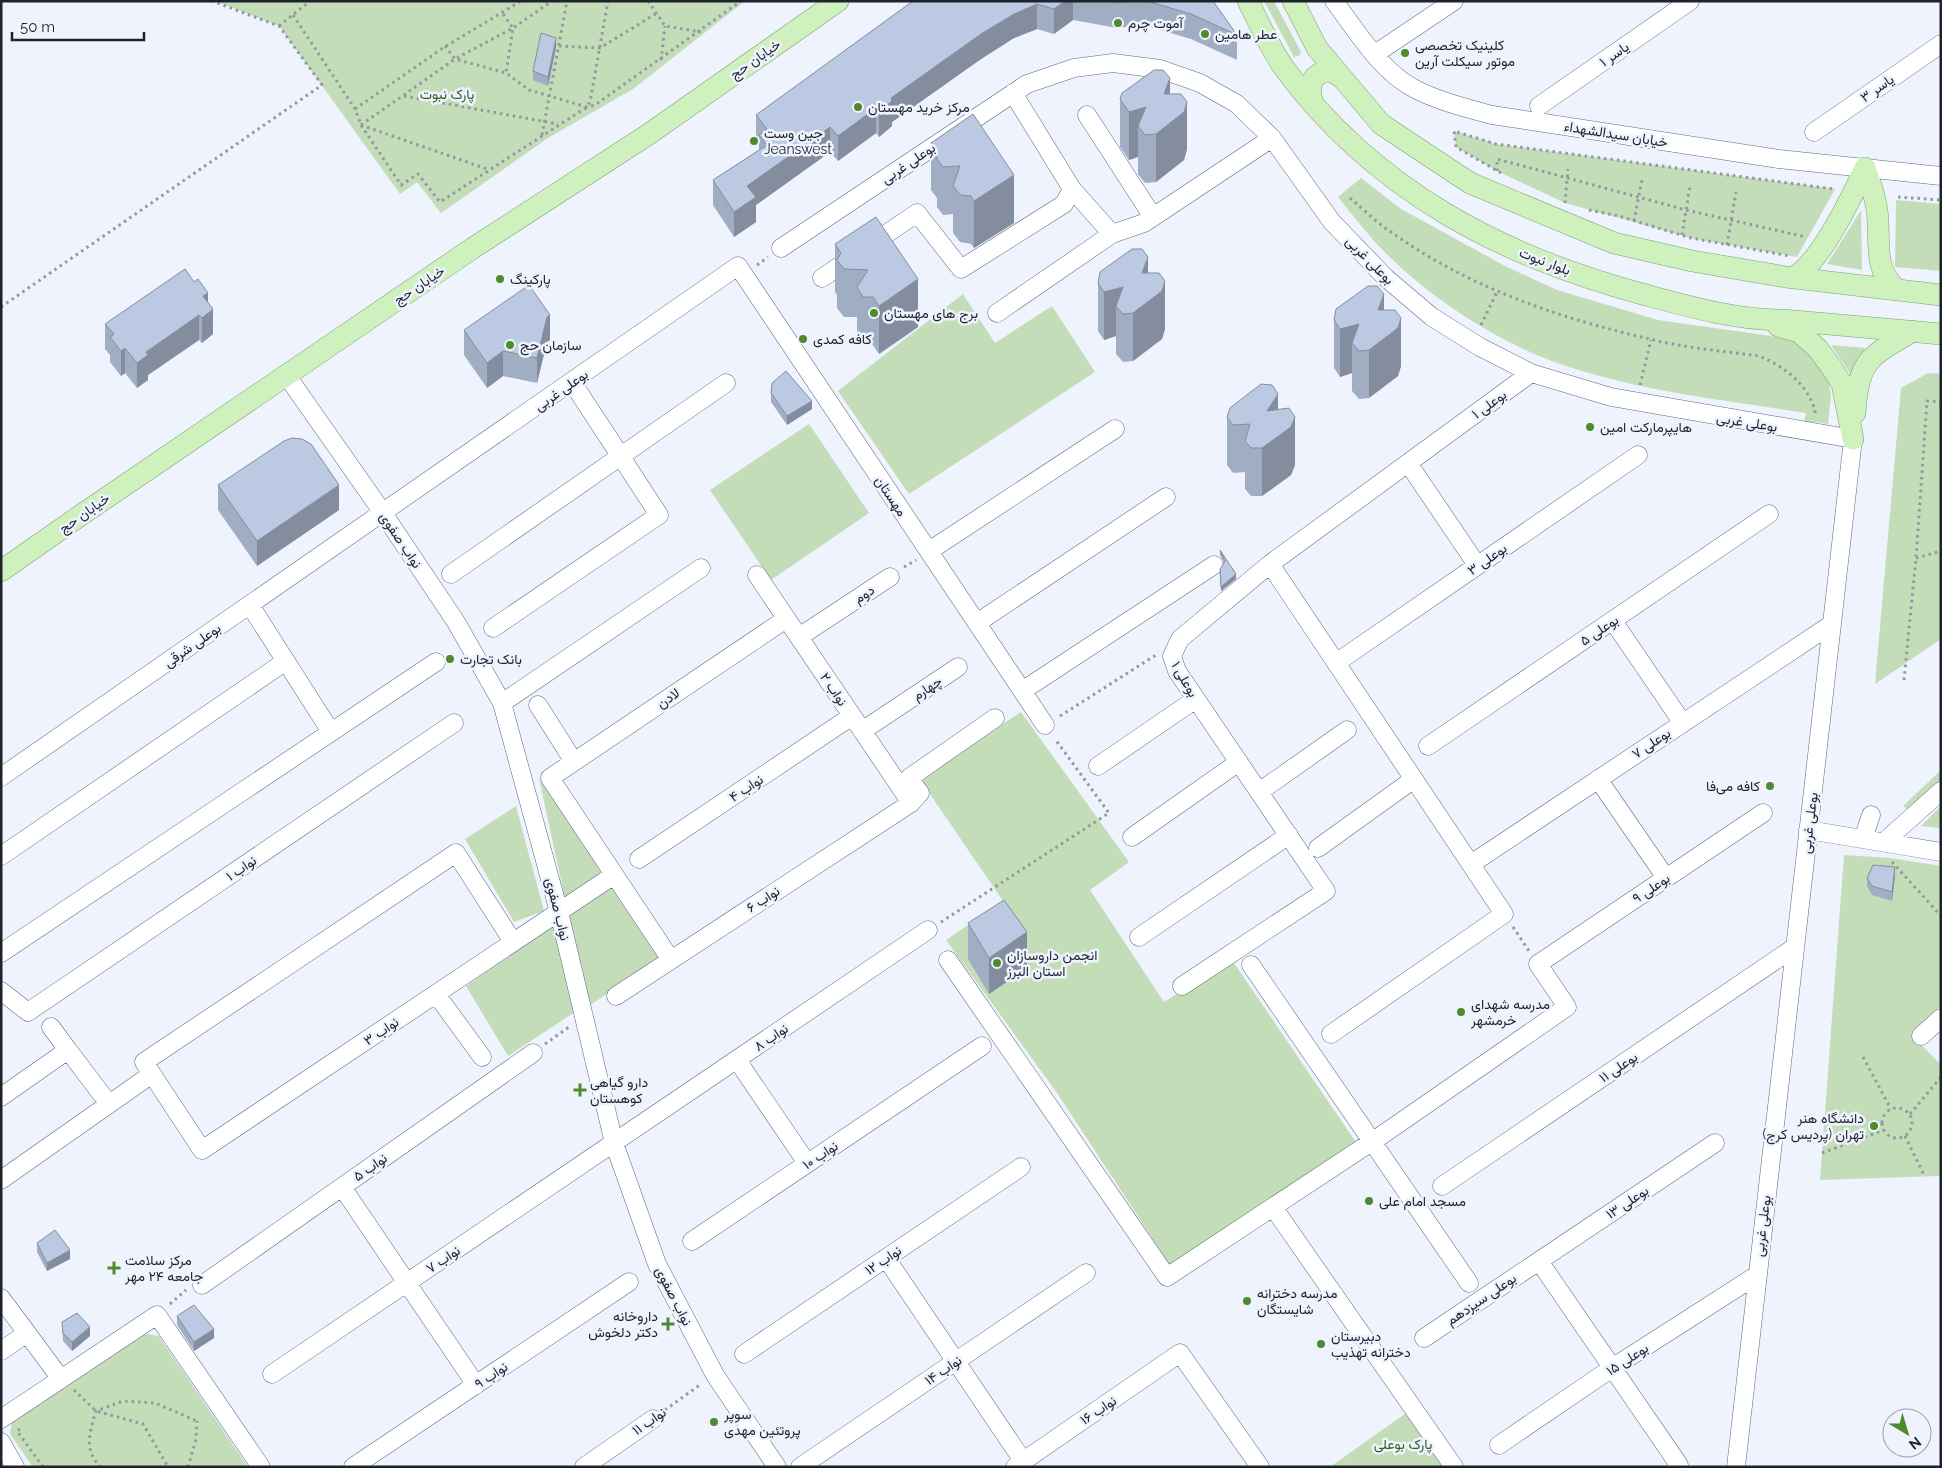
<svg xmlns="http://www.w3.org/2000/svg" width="1942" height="1468" viewBox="0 0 1942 1468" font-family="Raleway,Vazirmatn,sans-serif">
<rect width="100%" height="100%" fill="#eef3fe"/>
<path fill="#c3ddb8" d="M215 1H745L633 89 548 138 441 213 417 182 400 194 279 26Z
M1264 1H1274L1301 52 1299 56 1294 57Z
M1454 131 1496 144 1835 189 1797 257 1691 238 1565 203 1497 171 1456 147Z
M1361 178 1401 209 1505 266 1557 290 1658 320 1793 339 1815 357 1828 376 1831 396 1828 424 1817 422 1804 423 1806 413C1731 401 1654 393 1582 371 1507 350 1427 298 1374 241 1362 227 1350 212 1338 197Z
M1896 200 1941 204V271L1895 267Z
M1861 210 1862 270 1827 264Z
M963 294 995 343 1052 306 1095 372 909 494 838 391Z
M1831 345 1865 348 1853 378Z
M1928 373 1941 374V639L1875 684 1901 388Z
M809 424 869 513 771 580 710 490Z
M1021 712 1129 862 1090 890 1164 1002 1232 960 1355 1141 1170 1265 1057 1093 946 940 1003 901 919 778Z
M1941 770V785L1911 812 1903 806Z
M539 778 605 873 565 899Z
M516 806 544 911 514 922 465 839Z
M1941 806V828L1921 826Z
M1844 855 1890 858 1941 866V1006L1911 1034 1941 1065V1173L1938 1176 1820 1180Z
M613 886 663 957 590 1005 569 916Z
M554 924 575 1012 508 1056 466 986Z
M141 1333 159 1336 248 1467H33L10 1434 12 1422Z
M1409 1411 1447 1467H1330Z"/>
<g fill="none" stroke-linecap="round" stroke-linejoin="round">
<g stroke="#5d697f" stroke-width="19">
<path id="minor" d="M1334 1C1357 31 1380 71 1415 89 1438 101 1466 108 1492 115L1779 159 1941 176
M1375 54 1454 1
M1539 106 1690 1
M1087 115 1153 217
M1814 132 1941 44
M1072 189 1112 234 1144 223 1272 138
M781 248 1027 84 1074 68 1113 63 1160 69 1200 83 1237 104 1272 138 1332 222 1386 278 1432 317 1480 347 1531 373 1611 397 1853 439 1736 1467
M822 278 917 213 961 269 1064 204 1072 189 1013 93
M997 313 1112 234
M287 376 383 513 456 622 502 703 559 912 614 1143 657 1264 715 1375 777 1467
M1408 463 1477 565
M929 551 1115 429
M1270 564 1504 914 1331 1034
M451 574 726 383
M757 575 911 803
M250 605 331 732
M1613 621 1682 722
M977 623 1166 497
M493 628 659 515 572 382
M799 637 890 577
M1336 663 1638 455
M1022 691 1214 565
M502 703 701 568
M538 705 574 762
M862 731 958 667
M1428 746 1769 514
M1098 766 1196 699
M1 777 738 266 1045 725
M1598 779 1666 878
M1259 792 1347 730
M1808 830 1941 852
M1132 837 1239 762
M1863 839 1871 815
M1884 842 1941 791
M1318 848 1414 779
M1 856 286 661
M639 859 852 716
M1471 864 1832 624
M1139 937 1289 835
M513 942 456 853 144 1062 202 1150 614 875
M1 953 436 662
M671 960 550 778 786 619
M948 960 1167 1277 1382 1135 1567 1007 1538 964 1763 813
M1251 965 1469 1283
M1182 986 1326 891 1177 671 1172 656 1180 639 1270 564 1531 373
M1 991 28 1012 454 723
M436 994 482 1057
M616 996 911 803 920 793 909 778 995 718
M51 1027 68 1050
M1921 1036 1941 1018
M737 1060 807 1163
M1 1097 68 1050 109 1104
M1 1180 152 1074
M1442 1186 1795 947
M342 1187 476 1385
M1273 1207 1454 1467
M692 1241 982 1046
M886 1258 1023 1461
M1539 1261 1679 1465 1676 1467
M202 1285 533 1053
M1 1298 61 1379
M1424 1338 1715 1143
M1 1351 27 1333
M744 1354 1021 1167
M272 1374 928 930
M1 1419 157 1315 261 1467
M1 1442 15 1467
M1499 1445 1612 1368 1757 1275
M353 1467 629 1282
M584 1467 653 1419
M800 1467 1086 1273
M1015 1467 1180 1353 1260 1467"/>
</g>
<g stroke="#7ba26f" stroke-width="22">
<path id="major" d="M1248 1C1259 23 1270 48 1284 68 1374 190 1502 257 1646 295 1690 307 1737 320 1783 320L1941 334
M1293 1 1317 48 1381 124 1470 183 1614 243 1692 261 1786 277 1941 295
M1312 101C1308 85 1312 72 1331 71L1341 77
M1865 168C1870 182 1875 195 1877 210 1881 241 1872 268 1897 290
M1794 277C1820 263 1852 197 1865 168
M1778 326 1799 332 1818 349 1832 368 1842 384 1853 439
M1855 413C1859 360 1868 357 1913 331
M1 571 84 513 473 248 649 134 838 1"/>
</g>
<path stroke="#9297a1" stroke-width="3" stroke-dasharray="2.5 4" stroke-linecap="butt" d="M648 1 665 26 701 32
M503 14 513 28 506 73 529 90 587 107 595 105 741 1
M293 15 355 109 361 125 401 185 418 174 440 202 587 107 590 102 608 1
M279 26 310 1
M445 46 455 59 506 73
M559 46 600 48 657 13
M661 60 665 26
M404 96 558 124
M355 109 443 48 521 1
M361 125 455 59 513 28 552 1
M361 125 487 169
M542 135 567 1
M1497 171V159L1686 210 1806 237
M1501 173 1456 147 1454 131 1496 144 1834 189
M1898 197 1941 200
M1350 198C1363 209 1376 222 1391 232 1468 287 1558 318 1650 339 1685 348 1723 351 1759 356 1786 367 1811 387 1816 416
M1565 203 1568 169
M1589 210 1619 216 1691 238 1790 256
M1634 221 1642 180
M1682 235 1690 186
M1727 245 1736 192
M757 265 768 257
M1 307 322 85 279 26 212 1
M1481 325 1497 292
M1640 385 1651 340
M1916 558 1941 551
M904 567 916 560
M1904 680 1916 558 1927 401 1941 402
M1060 716 1156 655
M1892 862 1941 916
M941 922 1109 813 1055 739
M1513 927 1529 951
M545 1044 569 1027
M1863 1057 1891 1109
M1882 1123a15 15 0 1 1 30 0a15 15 0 1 1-30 0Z
M1910 1114 1941 1077
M1905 1136 1925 1177
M1822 1153 1884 1130
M170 1304 186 1290
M74 1390 96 1411 143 1424 168 1467
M665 1410 701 1384
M20 1429 17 1431 43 1467
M101 1467C83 1451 90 1431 96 1411L123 1401 155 1403 197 1421
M188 1467 196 1439 197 1421"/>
<use href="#minor" stroke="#fff" stroke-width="18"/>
<use href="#major" stroke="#cef1be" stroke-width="21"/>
</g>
<path fill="#a1adc2" d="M913 1H1213L1237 35V60L1191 39 1143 25 1117 28 1073 20 1054 34 1037 29 1014 38 981 59 892 122V126L879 137 876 133 838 161 830 152 756 205V222L734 237 713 205V180L759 150V144L756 140V115Z
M556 47 548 86 533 80V71Z
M1170 94 1187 149 1184 160 1156 182 1145 183 1138 174V157L1129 160 1120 147V99Z
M973 114 1014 223 974 248 971 244 960 242 953 233V214L943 215 937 207V198L931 190V143Z
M876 217 918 327 879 354 873 345H863L857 335V317H844L837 308V295L835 292V244Z
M1148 273 1165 329 1162 339 1133 361 1123 362 1116 354V336L1104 340 1098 331V283Z
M208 302 213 334 202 343 199 340 148 375V380L137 388 125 373 121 376 110 362V355L105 349V324Z
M1384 310 1401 366 1398 376 1369 398 1359 399 1352 391V373L1340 377 1334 368V320Z
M464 330 550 340 547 342 537 383 503 376 487 388 464 355Z
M771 393 812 409 787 425 771 402Z
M1278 409 1295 465 1291 475 1262 496H1251L1245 489V472L1233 473 1227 465V417Z
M218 485 339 510 257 566 218 510Z
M1220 550 1236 579 1221 591 1220 569 1224 563 1220 555Z
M1895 876 1892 901 1872 895 1867 886V878Z
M968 923 1027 968 989 994 968 959Z
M37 1243 70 1259 47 1271 37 1252Z
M177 1316 214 1338 194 1351 177 1325Z
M62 1322 90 1336 72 1351 63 1341Z"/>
<path fill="#838d9e" d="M1065 1H1073V20L1054 34V9Z
M1037 4V29L1014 38 981 59 892 122V126L879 137V112L891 98 981 34 1014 14Z
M556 38V47L548 86V77Z
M1170 78V123L1187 102V149L1184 160 1156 182V134L1164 94Z
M1146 107 1138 126V157L1129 160V112Z
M876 108V133L838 161V136Z
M830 127V152L756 205V222L734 237V212L747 186Z
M1014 175V223L974 248V201Z
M1148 257V302L1165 281V329L1162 339 1133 361V313L1142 273Z
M918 279V327L879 354V306Z
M1123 287 1116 306V336L1104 340V292Z
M208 293V314L213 309V334L202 343V318L203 296Z
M1384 294V339L1401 318V366L1398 376 1369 398V350L1378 310Z
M199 315V340L148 375V380L137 388V363L146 352Z
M550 315V340L547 342 537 383V358L547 317Z
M1359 324 1352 343V373L1340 377V329Z
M125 348V373L121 376V351Z
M503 351V376L487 388V363Z
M1278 394V437L1295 417V465L1291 475 1262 496V448L1267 411Z
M812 401V409L787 425V416Z
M339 485V510L257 566V541Z
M1236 574V579L1221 591V587Z
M1895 867V876L1892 901V892Z
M1027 932V968L989 994V958Z
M70 1250V1259L47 1271V1263Z
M90 1327V1336L72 1351V1342Z
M214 1329V1338L194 1351V1342Z"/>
<path fill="#bbc9e2" stroke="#838d9e" d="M913 1H1065L1054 9 1037 4 1014 14 981 34 891 98 892 101 879 112 876 108 838 136 830 127 747 186 756 197 734 212 713 180 767 145 759 135 767 129 756 115Z
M1110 1H1130L1117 3Z
M1147 1H1213L1237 35 1191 14Z
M541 33 556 38 548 77 533 71Z
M1154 70H1163L1170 78 1164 94H1181L1187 102 1184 112 1156 134 1145 135 1138 126 1146 107 1129 112 1120 99 1122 93Z
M973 114 1014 175 974 201 971 196 960 195 953 186 960 166 943 167 937 159 938 152 931 143Z
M876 217 918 279 879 306 873 297H863L857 287 868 270 844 269 837 260 841 253 835 244Z
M1132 249H1142L1148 257 1142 273H1159L1165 281 1162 291 1133 313 1123 314 1116 306 1123 287 1104 292 1098 283 1100 272Z
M185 269 194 282 198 279 208 293 203 296 213 309 202 318 199 315 146 352 148 355 137 363 125 348 121 351 110 337 114 334 105 324Z
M529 285 550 315 547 317 537 358 503 351 487 363 464 330Z
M1368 286H1377L1384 294 1378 310H1395L1401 318 1398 328 1369 350 1359 351 1352 343 1359 324 1340 329 1334 320 1336 309Z
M786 371 812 401 787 416 771 393 772 383Z
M1261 384 1272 385 1278 394 1267 411 1289 408 1295 417 1291 427 1262 448H1251L1245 441 1250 424 1233 425 1227 417 1230 408Z
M292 438 302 439 311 444 339 485 257 541 218 485 284 441Z
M1220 550 1236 574 1221 587 1220 569 1225 561Z
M1873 865 1895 867 1892 892 1872 886 1867 878Z
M1004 900 1027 932 989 958 968 923Z
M55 1230 70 1250 47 1263 37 1243Z
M194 1305 214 1329 194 1342 177 1316Z
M77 1313 90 1327 72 1342 63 1333 62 1322Z"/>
<g fill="#4d8b2c" stroke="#eef3fe" stroke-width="2">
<circle cx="1118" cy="23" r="5"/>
<circle cx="1205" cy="34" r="5"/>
<circle cx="1405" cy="53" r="5"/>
<circle cx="858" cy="107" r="5"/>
<circle cx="754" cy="141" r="5"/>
<circle cx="500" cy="279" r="5"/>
<circle cx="874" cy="313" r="5"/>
<circle cx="803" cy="339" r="5"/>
<circle cx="510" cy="345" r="5"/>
<circle cx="1590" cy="427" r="5"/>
<circle cx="450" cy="659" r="5"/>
<circle cx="1770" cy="786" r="5"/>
<circle cx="997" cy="963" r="5"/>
<circle cx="1461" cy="1012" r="5"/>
<path d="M577.5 1082.5h5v5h5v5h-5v5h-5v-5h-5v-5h5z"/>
<circle cx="1874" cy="1126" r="5"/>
<circle cx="1369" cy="1201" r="5"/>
<path d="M111.5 1260.5h5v5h5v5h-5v5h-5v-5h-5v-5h5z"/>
<circle cx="1247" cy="1301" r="5"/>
<path d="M665.5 1316.5h5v5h5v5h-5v5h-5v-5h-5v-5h5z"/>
<circle cx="1321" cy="1344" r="5"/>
<circle cx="714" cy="1422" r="5"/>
</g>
<g text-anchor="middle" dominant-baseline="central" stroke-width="5" stroke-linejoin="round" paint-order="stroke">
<g font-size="14" fill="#1d222b" stroke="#eef3fe" text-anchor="start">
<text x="1128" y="23">آموت چرم</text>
<text x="1215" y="34">عطر هامین</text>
<text x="1415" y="45">کلینیک تخصصی<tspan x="1415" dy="16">موتور سیکلت آرین</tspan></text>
<text x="868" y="107">مرکز خرید مهستان</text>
<text x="764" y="133">جین وست<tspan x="764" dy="16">Jeanswest</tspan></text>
<text x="510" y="279">پارکینگ</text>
<text x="884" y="313">برج های مهستان</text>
<text x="813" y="339">کافه کمدی</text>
<text x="520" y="345">سازمان حج</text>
<text x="1600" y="427">هایپرمارکت امین</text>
<text x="460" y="659">بانک تجارت</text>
<text x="1760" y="786" text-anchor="end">کافه می‌فا</text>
<text x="1007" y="955">انجمن داروسازان<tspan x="1007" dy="16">استان البرز</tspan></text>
<text x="1471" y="1004">مدرسه شهدای<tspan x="1471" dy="16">خرمشهر</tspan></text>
<text x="590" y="1082">دارو گیاهی<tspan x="590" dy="16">کوهستان</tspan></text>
<text x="1864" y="1118" text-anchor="end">دانشگاه هنر<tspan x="1864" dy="16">تهران (پردیس کرج)</tspan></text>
<text x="1379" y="1201">مسجد امام علی</text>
<text x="125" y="1260">مرکز سلامت<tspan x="125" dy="16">جامعه ۲۴ مهر</tspan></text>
<text x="1257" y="1293">مدرسه دخترانه<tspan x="1257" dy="16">شایستگان</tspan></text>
<text x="658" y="1316" text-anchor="end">داروخانه<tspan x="658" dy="16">دکتر دلخوش</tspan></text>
<text x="1331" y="1336">دبیرستان<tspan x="1331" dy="16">دخترانه تهذیب</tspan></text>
<text x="724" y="1414">سوپر<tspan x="724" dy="16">پروتئین مهدی</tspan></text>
</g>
<g font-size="14" fill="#1d222b" stroke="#eef3fe">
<text transform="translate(1614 54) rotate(-35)">یاسر ۱</text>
<text transform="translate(755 59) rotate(-35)">خیابان حج</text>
<text transform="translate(1877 88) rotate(-35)">یاسر ۳</text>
<text transform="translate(1616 134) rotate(9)">خیابان سیدالشهداء</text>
<text transform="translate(908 163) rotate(-34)">بوعلی غربی</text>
<text transform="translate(1370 260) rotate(45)">بوعلی غربی</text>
<text transform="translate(1545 261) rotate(21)">بلوار نبوت</text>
<text transform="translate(419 285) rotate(-34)">خیابان حج</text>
<text transform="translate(561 390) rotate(-35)">بوعلی غربی</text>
<text transform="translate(1489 404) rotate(-36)">بوعلی ۱</text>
<text transform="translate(1747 422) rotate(9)">بوعلی غربی</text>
<text transform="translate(891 496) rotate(56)">مهستان</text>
<text transform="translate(84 513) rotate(-35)">خیابان حج</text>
<text transform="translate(401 540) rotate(56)">نواب صفوی</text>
<text transform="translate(1487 559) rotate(-35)">بوعلی ۳</text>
<text transform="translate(864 594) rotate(-33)">دوم</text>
<text transform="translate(1599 630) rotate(-34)">بوعلی ۵</text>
<text transform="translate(192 645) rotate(-35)">بوعلی شرقی</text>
<text transform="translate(1185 679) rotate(60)">بوعلی ۱</text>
<text transform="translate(927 688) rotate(-34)">چهارم</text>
<text transform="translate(834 689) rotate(56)">نواب ۲</text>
<text transform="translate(668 698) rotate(-34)">لادن</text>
<text transform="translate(1651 743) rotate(-34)">بوعلی ۷</text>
<text transform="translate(746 788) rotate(-34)">نواب ۴</text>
<text transform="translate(1809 823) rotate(-83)">بوعلی غربی</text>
<text transform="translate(241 868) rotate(-34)">نواب ۱</text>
<text transform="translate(1651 888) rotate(-34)">بوعلی ۹</text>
<text transform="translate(763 899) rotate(-33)">نواب ۶</text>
<text transform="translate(558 909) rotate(76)">نواب صفوی</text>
<text transform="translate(381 1031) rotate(-34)">نواب ۳</text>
<text transform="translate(771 1037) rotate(-34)">نواب ۸</text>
<text transform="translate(1618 1067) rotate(-34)">بوعلی ۱۱</text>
<text transform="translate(820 1155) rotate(-34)">نواب ۱۰</text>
<text transform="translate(370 1167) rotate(-35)">نواب ۵</text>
<text transform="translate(1627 1202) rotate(-34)">بوعلی ۱۳</text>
<text transform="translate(1762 1226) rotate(-83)">بوعلی غربی</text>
<text transform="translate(443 1259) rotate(-34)">نواب ۷</text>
<text transform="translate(883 1260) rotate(-34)">نواب ۱۲</text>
<text transform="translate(674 1296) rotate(63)">نواب صفوی</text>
<text transform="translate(1481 1299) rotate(-34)">بوعلی سیزدهم</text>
<text transform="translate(1627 1359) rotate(-33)">بوعلی ۱۵</text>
<text transform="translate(943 1370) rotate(-34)">نواب ۱۴</text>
<text transform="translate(491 1375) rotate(-34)">نواب ۹</text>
<text transform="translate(1098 1410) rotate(-34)">نواب ۱۶</text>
<text transform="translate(649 1421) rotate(-35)">نواب ۱۱</text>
</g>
<g font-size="14" fill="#345e20" stroke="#eef3fe">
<text x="447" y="94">پارک نبوت</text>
<text x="1403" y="1444">پارک بوعلی</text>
</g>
</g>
<rect width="1942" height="1468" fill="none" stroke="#1d222b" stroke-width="5"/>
<g transform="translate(1907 1433) rotate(142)"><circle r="24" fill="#eef3fe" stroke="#9a9faa"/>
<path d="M0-4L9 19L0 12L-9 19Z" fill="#4d8b2c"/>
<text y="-8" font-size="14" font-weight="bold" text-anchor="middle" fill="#1d222b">N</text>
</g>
<path d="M12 32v8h132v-8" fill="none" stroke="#1d222b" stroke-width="2.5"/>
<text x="20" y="32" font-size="15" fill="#1d222b" stroke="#eef3fe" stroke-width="4" paint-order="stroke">50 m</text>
</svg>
